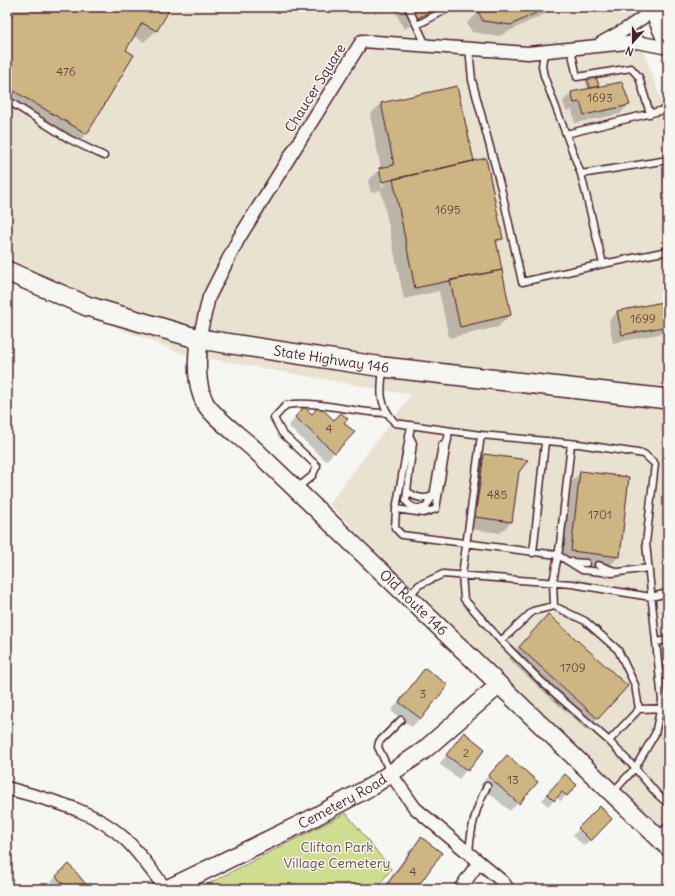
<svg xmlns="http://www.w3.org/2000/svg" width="675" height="896" viewBox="0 0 675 896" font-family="Delius,sans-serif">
<rect width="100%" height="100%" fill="#f6f6f2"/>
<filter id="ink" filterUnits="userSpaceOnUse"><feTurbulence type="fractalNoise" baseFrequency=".025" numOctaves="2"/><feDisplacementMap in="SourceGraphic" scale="8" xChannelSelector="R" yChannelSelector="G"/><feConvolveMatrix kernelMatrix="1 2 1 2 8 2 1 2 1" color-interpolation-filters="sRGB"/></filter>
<g filter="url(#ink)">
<path fill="#eae2d1" d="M7 7H635L629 10 668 119V840L502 682 329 504 411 395 183 354 7 283Z"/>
<path fill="#cfdd90" stroke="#8c7e5e" d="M346 813 391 869 376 889H198Z"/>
<path fill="#0003" fill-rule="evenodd" d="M7 7H170L156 31 144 42 134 36 125 51 132 55 86 134 75 145 7 106Z
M393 7H449L404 29Z
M489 7H559L499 36 472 32 467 23 479 12Z
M593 72 598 87 628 105 620 114 575 123 572 110 566 111 563 101 571 93 588 89 583 75Z
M381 103 502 238 496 245 510 315 498 327 449 338 439 291 404 299 381 190 371 193 368 181 381 169 370 115ZM380 176H382L384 186 382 187Z
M668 302V332L613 343 609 321 617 312Z
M312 415 343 423 353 432 326 461 288 426 296 417Z
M484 455 511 522 500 533 464 528 473 467Z
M581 472 619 556 608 568 560 562 569 484Z
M537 627 598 718 586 730 508 659Z
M425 669 420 718 412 727 391 711Z
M668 723V807H665L662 729Z
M464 734 484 749 459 779 439 764Z
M498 765 518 803 510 811 480 785Z
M560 781 566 795 561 801 556 797 548 806 542 800Z
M600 808 611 819 584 846 573 835Z
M421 839 415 889H382L410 850Z
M56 876 89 889H57L51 882Z"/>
<path fill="#cdb584" stroke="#4a1f2b" d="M7 7H171L157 31 142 23 126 50 134 55 87 134 7 87V25L13 15 7 11Z
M410 7H439L416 19Z
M486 7H548L511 25 483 21 478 11Z
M594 71 599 86 590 88 585 72Z
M622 82 630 105 584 115 580 102 574 103 571 92Z
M457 86 474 161 382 182 379 168 394 165 381 103Z
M486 158 503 239 496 240 502 270 415 288 393 179Z
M502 270 511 315 460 327 450 280Z
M668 301V326L622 335 617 311Z
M319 406 334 420 341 413 348 419 344 423 355 432 335 453 295 417 304 407 312 414Z
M484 454 528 460 519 472 512 522 475 517Z
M580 471 629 477 620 557 571 551Z
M548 614 628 686 598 719 519 647Z
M425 668 448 685 421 719 399 702Z
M464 732 485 749 468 771 446 755Z
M507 755 538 782 519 804 488 776Z
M565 774 577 785 567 796 562 792 554 801 547 794Z
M600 806 612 819 591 841 578 828Z
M421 837 442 853 416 889H384Z
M69 864 90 889H67L56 876Z"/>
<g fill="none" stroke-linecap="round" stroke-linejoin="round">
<g stroke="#4a1f2b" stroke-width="9">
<path id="lane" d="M408 7 426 45
M417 25 451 7
M469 48 472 80 502 192 522 282 603 264
M571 49 577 77 631 68 639 77 650 114
M544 52 542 66 544 76 581 174 668 160
M7 100 69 139 104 156
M566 134 668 109
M581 174 603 264 668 251
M383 370C380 393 379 404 395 423L481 435
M411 426 396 509 424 513 436 509 449 431
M409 435 413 443 407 491C415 498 423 500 433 496L442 445 448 440
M296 489 312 476 317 466 282 433 274 418 286 405C322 400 351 413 386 413
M407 491 406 501C411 508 417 510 426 507L433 496
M396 509 395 528 402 535 558 555 582 570 612 573 648 568
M533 553 545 442
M571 562 586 563
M598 565 615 571
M409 596 419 585 443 574 572 584 651 597 668 593
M554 606 553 582 560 544 571 444
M501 641 533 611 554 606 585 621 618 650 635 685 639 709
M656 642 668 640
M660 675H668
M609 741 639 709 668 708
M390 772 378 747 379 742 401 720
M613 792 635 768 655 734 662 701 646 543 655 464 644 454 579 444 481 435 462 575 464 599 501 641 542 682 609 741 635 768 657 794 668 804
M658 836 668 826
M469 853C471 827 475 810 487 786"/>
</g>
<g stroke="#4a1f2b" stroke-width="15">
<path id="street" d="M601 43 626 29 654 10
M199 339 209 297 239 238 362 41 528 53 637 42 668 48
M391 774 415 808 503 882 508 889
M7 788C48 800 93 809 125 839 140 853 153 873 166 889
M460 889 479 862"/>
</g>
<g stroke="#4a1f2b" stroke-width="20">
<g id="secondary">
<path id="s1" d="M199 339C197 360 195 384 205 403 212 416 242 438 254 449L668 847"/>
<path id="s2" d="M167 889 307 821 372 786 423 751 499 685"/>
</g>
</g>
<g stroke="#4a1f2b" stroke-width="22">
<g id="primary">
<path d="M653 7 668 42"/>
<path id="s3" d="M7 271 87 306 199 339 383 367 668 399"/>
</g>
</g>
<use href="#lane" stroke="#f6f6f2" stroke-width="6"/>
<use href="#street" stroke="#f6f6f2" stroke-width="12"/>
<use href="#secondary" stroke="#f6f6f2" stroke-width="17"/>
<use href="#primary" stroke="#f6f6f2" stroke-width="19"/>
</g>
</g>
<g text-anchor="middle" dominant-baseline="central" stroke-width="3" stroke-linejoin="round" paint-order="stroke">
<g font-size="12" fill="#6b4441">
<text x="66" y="71">476</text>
<text x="600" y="97">1693</text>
<text x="448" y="209">1695</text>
<text x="643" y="318">1699</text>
<text x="329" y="428">4</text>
<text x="497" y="494">485</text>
<text x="600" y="514">1701</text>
<text x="573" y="667">1709</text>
<text x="423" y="693">3</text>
<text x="466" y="752">2</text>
<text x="513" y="779">13</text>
<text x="413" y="871">4</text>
</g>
<g font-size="14" fill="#4a1f2b" stroke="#f6f6f2">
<text transform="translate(315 88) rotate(-58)">Chaucer Square</text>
<text stroke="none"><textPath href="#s3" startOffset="338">State Highway 146</textPath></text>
<text stroke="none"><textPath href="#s1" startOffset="354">Old Route 146</textPath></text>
<text stroke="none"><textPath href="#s2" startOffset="196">Cemetery Road</textPath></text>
</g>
<g font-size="14" fill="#6b4e44" stroke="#f6f6f2">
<text x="337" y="847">Clifton Park<tspan x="337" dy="16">Village Cemetery</tspan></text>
</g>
</g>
<rect width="675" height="896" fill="none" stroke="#f6f6f2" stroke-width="24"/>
<rect x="12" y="12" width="651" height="872" fill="none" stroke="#4a1f2b" stroke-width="1.5" filter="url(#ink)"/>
<g transform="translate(633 42) rotate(201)" stroke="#f6f6f2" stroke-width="3" paint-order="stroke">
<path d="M0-3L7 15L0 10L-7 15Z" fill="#4a1f2b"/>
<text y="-6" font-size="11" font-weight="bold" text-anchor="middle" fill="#4a1f2b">N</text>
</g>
</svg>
